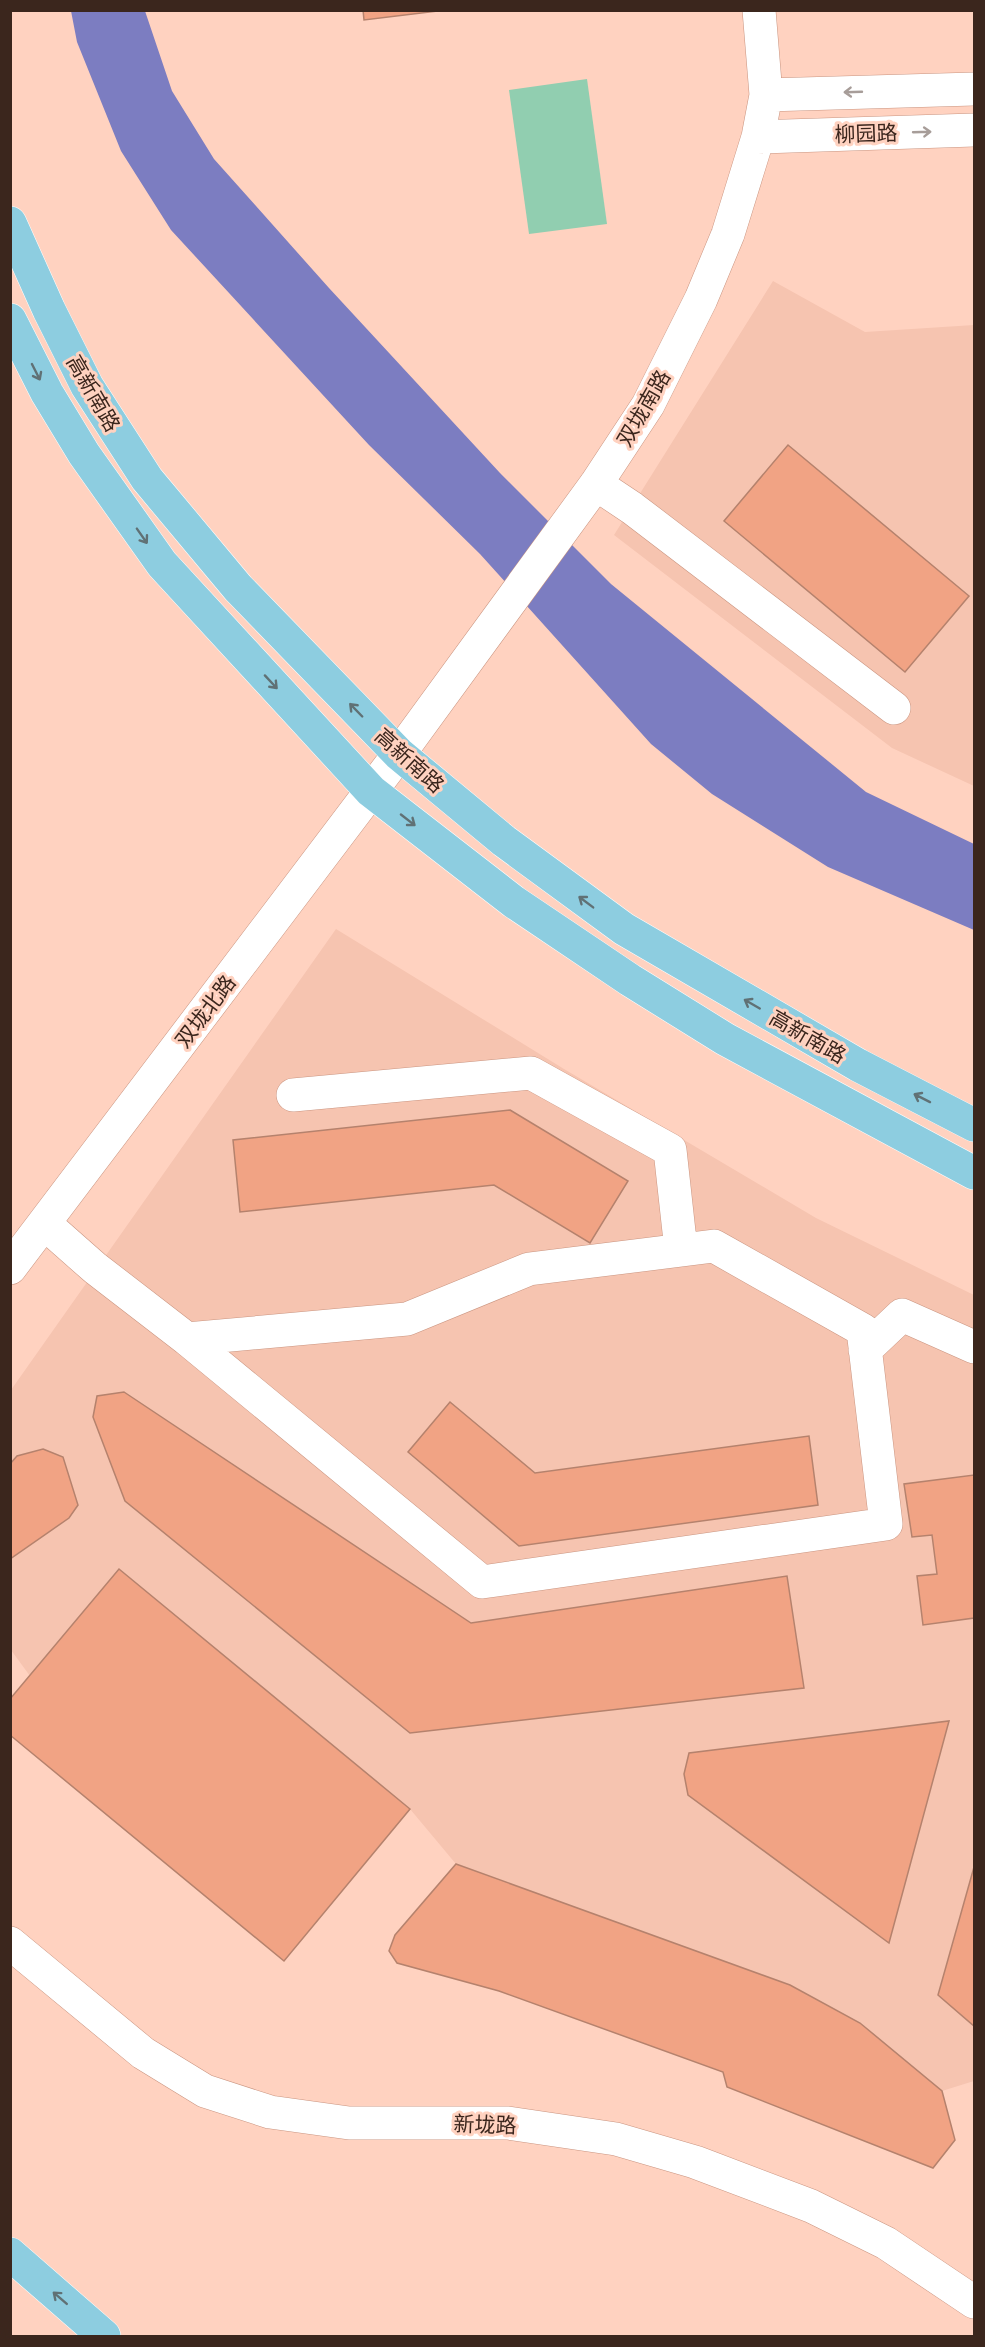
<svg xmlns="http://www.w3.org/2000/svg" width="985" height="2347" viewBox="0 0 985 2347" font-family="'Titillium Web','Noto Sans SC',sans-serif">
<rect width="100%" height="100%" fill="#ffd2c0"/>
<path fill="#f6c4b0" d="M773 281 865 332 974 325V786L892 748 614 535Z
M336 929 564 1069 816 1218 974 1295V1867L938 1995 974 2026V2081L942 2091 860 2023 790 1985 456 1864 410 1809 119 1569 30 1676 11 1650V1390Z"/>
<path fill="#91ceb0" d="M587 79 607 224 529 234 509 90Z"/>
<path fill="#7c7dc1" d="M71 11H145L172 91 214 159 329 288 500 473 611 584 866 792 974 844V930L828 867 712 794 651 744 480 554 369 445 171 230 121 151 77 42Z"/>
<path fill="#f1a384" stroke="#b5826d" stroke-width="1.5" d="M363 10H446L364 20Z
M788 445 969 596 905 672 724 521Z
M510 1110 628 1181 590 1243 494 1185 240 1212 233 1140Z
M124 1392 471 1623 787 1576 804 1688 410 1733 125 1501 93 1417 97 1396Z
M450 1402 535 1473 809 1436 818 1505 519 1546 408 1452Z
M43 1449 63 1457 78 1505 69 1518 10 1559V1464L17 1456Z
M974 1475V1618L923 1625 917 1576 937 1574 932 1535 912 1537 904 1484Z
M119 1569 410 1809 284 1961 10 1735V1699Z
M949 1721 889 1943 688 1795 684 1774 689 1753Z
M456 1864 790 1985 860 2023 942 2091 955 2140 933 2168 727 2087 723 2072 499 1991 397 1963 389 1951 395 1935Z
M974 1867V2026L938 1995Z"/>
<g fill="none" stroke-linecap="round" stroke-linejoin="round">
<g stroke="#ca9580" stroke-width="34">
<path id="minor" d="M766 95 974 89
M758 137 974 130
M596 484 632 508 894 708
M293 1095 531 1073 670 1150 681 1250
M44 1223 95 1268 187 1339 482 1582 886 1524 863 1330 714 1246 529 1269 407 1319 187 1339
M10 1268 399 754 596 484 648 405 701 299 728 234 758 137 766 95 759 10
M865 1350 902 1315 974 1347
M10 1943 143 2053 205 2091 270 2112 349 2123H508L616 2139 695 2162 811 2206 886 2243 974 2302"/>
</g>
<g stroke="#fff" stroke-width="34">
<path id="major" d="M10 223 49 310 87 386 147 479 238 588 399 754 504 841 624 929 858 1065 974 1125
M10 320 47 393 84 454 162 564 371 791 514 902 630 980 725 1039 974 1173
M10 2254 104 2336"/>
</g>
<use href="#minor" stroke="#fff" stroke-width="33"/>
<use href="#major" stroke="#8dcde0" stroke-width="33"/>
</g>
<defs><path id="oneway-shaft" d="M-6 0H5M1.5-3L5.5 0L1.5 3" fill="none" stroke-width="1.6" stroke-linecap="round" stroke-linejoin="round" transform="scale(1.5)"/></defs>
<g stroke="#a79d99">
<use href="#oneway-shaft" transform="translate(853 92) rotate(178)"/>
<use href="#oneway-shaft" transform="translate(922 132) rotate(-2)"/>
</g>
<g stroke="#607175">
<use href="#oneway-shaft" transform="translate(36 372) rotate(63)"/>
<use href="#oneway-shaft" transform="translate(142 536) rotate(55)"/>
<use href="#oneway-shaft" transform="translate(271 682) rotate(47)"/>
<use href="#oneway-shaft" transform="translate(356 710) rotate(-134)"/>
<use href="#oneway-shaft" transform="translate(408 820) rotate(38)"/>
<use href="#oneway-shaft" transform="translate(586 902) rotate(-143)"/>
<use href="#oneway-shaft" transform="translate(752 1004) rotate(-150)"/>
<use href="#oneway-shaft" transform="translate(922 1098) rotate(-153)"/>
<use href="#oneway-shaft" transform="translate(60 2298) rotate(-139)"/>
</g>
<g text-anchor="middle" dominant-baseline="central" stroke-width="6" stroke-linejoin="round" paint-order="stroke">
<g font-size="21" fill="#3b261d" stroke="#ffd2c0">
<text transform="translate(866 133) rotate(-2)">柳园路</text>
<text transform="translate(94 393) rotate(60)">高新南路</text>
<text transform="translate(643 408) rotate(-60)">双垅南路</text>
<text transform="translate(410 760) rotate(42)">高新南路</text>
<text transform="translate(205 1011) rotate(-53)">双垅北路</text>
<text transform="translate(808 1036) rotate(30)">高新南路</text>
<text transform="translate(485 2124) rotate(2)">新垅路</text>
</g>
</g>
<rect width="985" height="2347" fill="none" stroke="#3b261d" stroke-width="24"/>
</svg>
